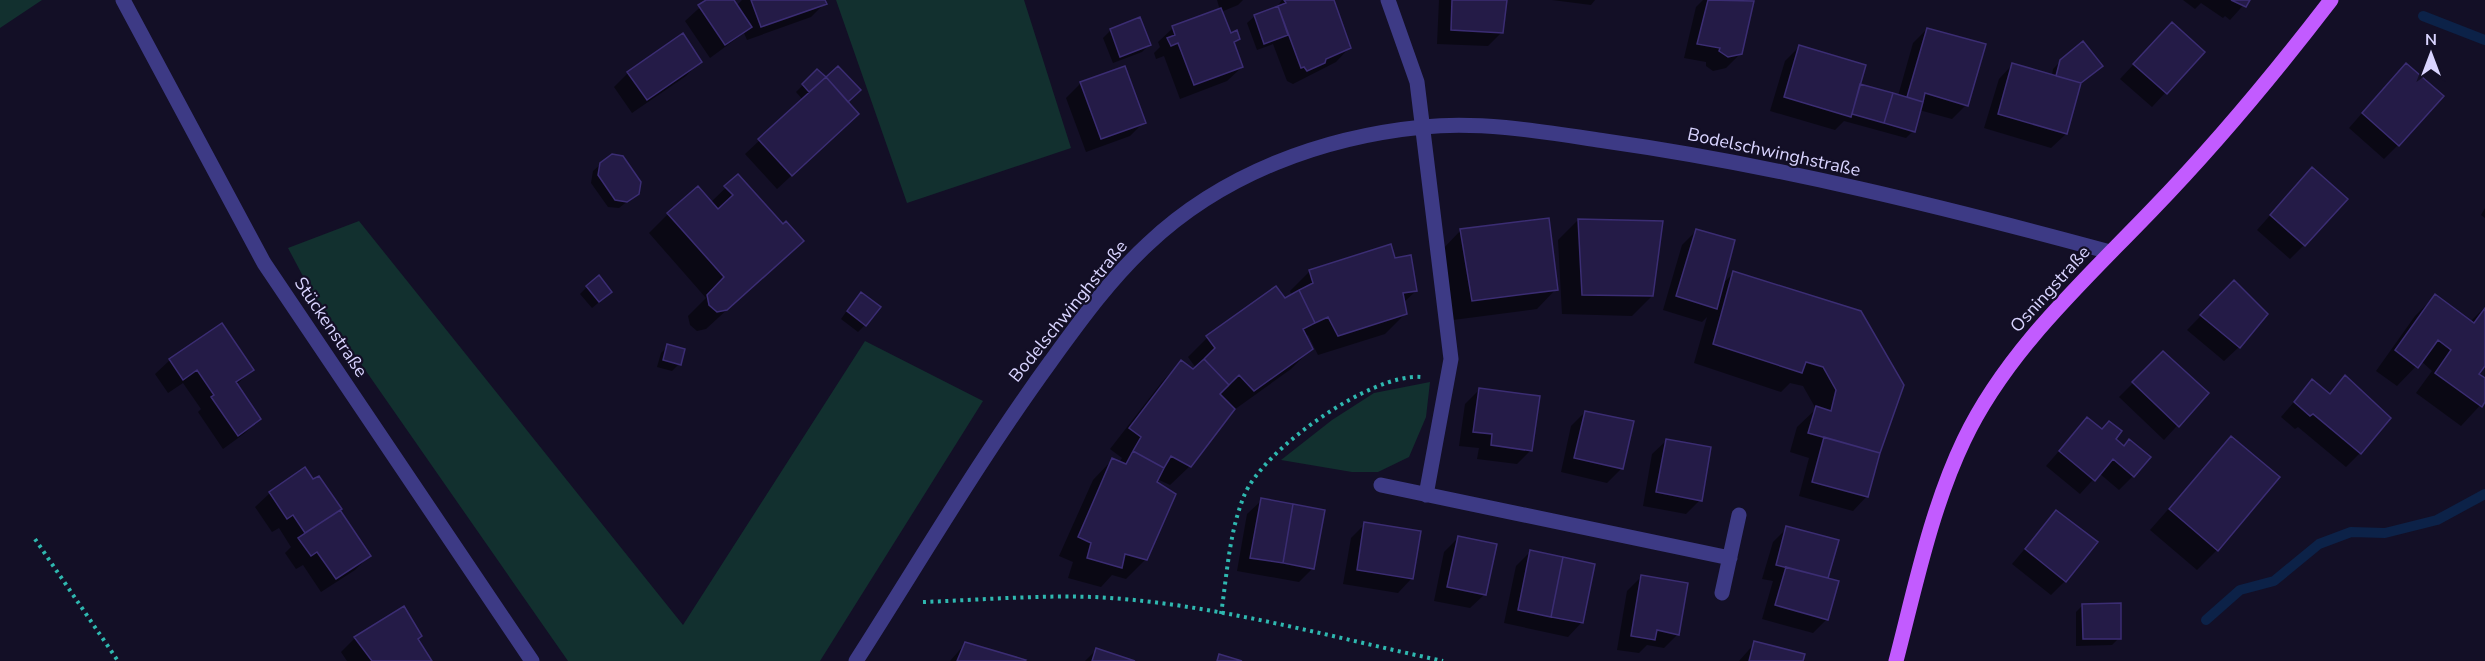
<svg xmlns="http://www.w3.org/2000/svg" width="2485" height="661" viewBox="0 0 2485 661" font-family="'Nunito Sans',sans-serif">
<rect width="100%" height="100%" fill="#130f26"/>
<path fill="#12302f" d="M0 0H42L0 28Z
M836 0H1024L1071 148 907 203Z
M359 221 683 625 865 341 983 401 820 661H568L313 295 288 248Z
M1430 382 1426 417 1409 457 1378 472H1352L1281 460 1332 420 1374 393Z"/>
<path fill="#0007" d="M708 0H732L736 6 742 0H824L825 3 811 17 747 40 744 33 710 58 685 21Z
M1217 0H1243L1238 5 1221 12 1230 35 1238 39 1233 44 1242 67 1227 81 1180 99 1164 56 1156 59 1154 53 1160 47 1158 42 1173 28 1220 10Z
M1282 0H1332L1350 47 1336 62 1293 84 1287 81 1273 44 1257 50 1247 23 1255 16 1276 8Z
M1439 0H1503L1502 32 1488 46 1437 44Z
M1552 0H1595L1591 5Z
M1703 0 1752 2 1741 53 1726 68 1713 71 1706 66V62L1684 58 1696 7Z
M2183 0H2248L2230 20 2225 16 2223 18 2201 3 2195 9Z
M1139 19 1149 45 1142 52 1113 63 1103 38 1110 31Z
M1927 29 1966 105 1952 119 1919 110 1913 131 1906 138 1844 121 1835 130 1770 111 1785 61 1799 47 1857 89 1898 96 1913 43Z
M2158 38 2203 52 2152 107 2120 79Z
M700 61 686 76 632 113 614 87 628 73Z
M2061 61 2079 84 2066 134 2051 148 1984 128 1999 79 2013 64 2052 76 2053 69Z
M1124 68 1144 122 1130 136 1086 152 1066 98 1080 84Z
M817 71 846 102 843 128 777 189 745 154 803 100 796 92Z
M2392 79 2398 145 2384 159 2349 128Z
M601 164 638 193 619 208 608 207 591 183 593 171Z
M2312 169 2304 245 2290 259 2257 230Z
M738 176 783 226 802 241 706 329 697 331 690 325 688 316 706 298 649 233 668 214 711 202Z
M2485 208V218L2481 215Z
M1548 219 1556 289 1537 309 1453 320 1441 251 1460 231Z
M1578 220 1652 296 1632 316 1562 314 1558 240Z
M1696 231 1722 284 1734 273 1860 313 1867 496 1853 511 1799 496 1809 458 1790 452 1797 427 1816 409 1803 386 1790 383 1781 392 1694 363 1707 317 1702 322 1663 310 1682 245Z
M1394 259 1416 291 1403 303 1405 314 1385 334 1318 355 1308 335 1305 337 1311 349 1291 369 1234 410 1190 466 1170 485 1157 479 1146 559 1126 579 1112 575 1101 587 1068 578 1073 562 1059 556 1093 480 1112 460 1119 463 1122 458 1110 449 1162 382 1181 362 1193 371 1196 368 1188 357 1207 338 1276 288 1284 300 1292 296 1290 291 1310 271Z
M2234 282 2239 347 2224 361 2187 330Z
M587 287 603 299 592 308 580 294Z
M2435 296 2470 322 2485 307V364L2477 374 2485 380V400L2461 426 2416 393 2432 371 2421 361 2397 386 2376 371 2415 316Z
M854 301 865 325 858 332 841 319Z
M222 325 252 370 236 385 259 419 245 433 223 449 198 412 201 409 183 383 168 393 155 374 170 360Z
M668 346 679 364 672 371 657 367 661 353Z
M2163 353 2207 393 2164 440 2119 397Z
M2345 377 2360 453 2346 467 2298 427 2295 429 2281 417 2312 381 2328 395Z
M1480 389 1531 450 1517 464 1477 459 1479 448 1459 446 1465 404Z
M1585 412 1622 468 1607 483 1561 472 1571 426Z
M2087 419 2114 439 2133 476 2119 490 2099 473 2080 494 2046 466Z
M2231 438 2217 550 2197 570 2150 530Z
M1667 440 1700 500 1686 514 1643 506 1652 454Z
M305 469 369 556 355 570 321 592 303 565 296 569 285 553 291 547 279 528 272 532 255 507 270 493Z
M1262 500 1313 568 1299 582 1237 571 1247 514Z
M2056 512 2065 581 2051 595 2012 564Z
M1365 524 1412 578 1398 593 1343 584 1351 538Z
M1787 528 1837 541 1827 579V619L1813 633 1762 619 1773 581 1762 579 1773 542Z
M1458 538 1485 594 1470 608 1434 601 1444 552Z
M1530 552 1582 622 1568 637 1504 623 1516 566Z
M1642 576 1678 634 1664 648 1647 645 1639 653 1617 650 1627 591Z
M2083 605 2119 638 2112 645 2076 646V612Z
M355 638 417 639 430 661H347L341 652Z
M1755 643 1802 661H1739Z
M965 644 1024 661H950Z
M1096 650 1130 661H1085Z"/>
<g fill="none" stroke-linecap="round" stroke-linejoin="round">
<path stroke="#0c2248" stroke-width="10" d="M2423 16 2485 40
M2206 620 2240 590 2274 581 2319 544 2351 532 2385 533 2437 520 2485 494"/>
</g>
<path fill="#241b47" stroke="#3b2d73" stroke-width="1.5" d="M706 0H734L752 27 725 45 698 5Z
M751 0H825L827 4 761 27Z
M1284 0H1334L1351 48 1326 59 1325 63 1307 71 1304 67 1301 68 1278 6 1286 3Z
M1452 0H1507L1503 33 1451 30Z
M1708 0 1754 1 1742 54 1728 57 1719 51 1720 48 1697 44Z
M2231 0H2250L2246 7Z
M1278 6 1288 35 1264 44 1254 15Z
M1221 8 1231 33 1237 30 1240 39 1234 42 1243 67 1194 85 1178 43 1171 46 1167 38 1175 35 1172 26Z
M1140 17 1151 45 1120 57 1110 29Z
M2172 22 2205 52 2167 94 2133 64Z
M1927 28 1986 44 1968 106 1925 93 1923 102 1907 97Z
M683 33 702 62 647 100 627 72Z
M2083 41 2103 66 2081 83 2056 76 2060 60Z
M1799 45 1866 65 1851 117 1784 97Z
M2012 63 2081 83 2067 134 1998 114Z
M2406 63 2444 96 2399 146 2362 113Z
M838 66 861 90 848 102 826 77Z
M1125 66 1146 123 1101 139 1080 82Z
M817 69 826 77 809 92 802 84Z
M826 77 859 114 792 176 758 139Z
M1860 84 1893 93 1884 123 1852 114Z
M1893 93 1923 102 1915 132 1884 123Z
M612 154 623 156 641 182 639 194 627 202 615 200 598 175 600 163Z
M2312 167 2348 199 2305 246 2270 215Z
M738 174 783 224 786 221 804 241 727 310 717 312 709 305 707 295 724 277 667 213 698 186 718 209 733 195 724 186Z
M1549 218 1558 290 1472 301 1460 229Z
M1578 219 1663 221 1653 296 1582 295Z
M1696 229 1735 240 1717 309 1676 296Z
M1391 244 1395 258 1411 255 1417 291 1403 293 1407 314 1338 336 1328 317 1315 323 1299 290 1313 283 1309 270Z
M1733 271 1861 311 1904 385 1880 453 1808 433 1816 406 1831 411 1836 390 1823 367 1806 362 1802 373 1713 344Z
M599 275 612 292 599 302 586 286Z
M2234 280 2268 314 2240 348 2200 315Z
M1276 286 1285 298 1299 290 1315 323 1303 329 1313 349 1254 391 1239 375 1229 385 1204 359 1215 348 1206 336Z
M861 292 881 307 866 326 847 311Z
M2435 294 2474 323 2485 308V366L2479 374 2485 378V402L2482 407 2435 373 2451 350 2438 340 2418 368 2395 350Z
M222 323 254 370 236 382 261 419 238 436 211 397 214 395 197 370 183 380 169 359Z
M667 344 685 349 681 365 663 360Z
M2163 351 2209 393 2179 427 2132 382Z
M1204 359 1229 385 1220 394 1235 409 1191 467 1171 456 1164 468 1133 451 1141 437 1129 428 1181 360 1193 369Z
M2345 375 2391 418 2361 454 2313 414 2310 416 2294 402 2312 379 2330 394Z
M1479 388 1540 396 1532 451 1491 445 1492 434 1473 432Z
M1585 411 1634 421 1623 469 1574 458Z
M2087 417 2102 429 2109 421 2122 431 2116 439 2124 446 2129 439 2151 457 2134 477 2113 459 2095 481 2059 451Z
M2231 436 2280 477 2218 551 2169 509Z
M1824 437 1880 453 1868 497 1812 482Z
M1666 439 1711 447 1702 501 1656 492Z
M1133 451 1164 468 1157 482 1176 494 1147 560 1125 554 1122 568 1087 558 1091 543 1078 537 1112 458 1126 464Z
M305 467 313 479 319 476 342 509 305 533 293 515 287 519 269 492Z
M1261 498 1293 504 1283 563 1250 558Z
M1293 504 1325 510 1314 569 1283 563Z
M340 510 371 556 336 579 317 552 311 556 298 538Z
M2056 510 2098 542 2066 582 2025 549Z
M1364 522 1421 531 1413 579 1357 570Z
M1786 526 1839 540 1828 578 1776 565Z
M1458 536 1497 544 1486 595 1447 587Z
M1530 550 1563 557 1551 617 1518 610Z
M1563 557 1595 564 1583 623 1551 617Z
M1786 567 1839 581 1828 620 1775 605Z
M1641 575 1688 583 1679 635 1657 630 1655 640 1631 636Z
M2121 603V639H2083L2082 604Z
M404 606 422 636 418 639 432 661H372L354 637Z
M1754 641 1805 654 1803 661H1749Z
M965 642 1026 660 1025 661H957Z
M1096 648 1135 661H1092Z
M1219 654 1242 661H1217Z"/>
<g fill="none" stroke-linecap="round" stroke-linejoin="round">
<path stroke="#2fb8b0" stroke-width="4" stroke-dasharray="3 4.5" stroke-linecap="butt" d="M35 539 118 661
M923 602C979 600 1037 595 1093 597 1207 602 1331 637 1443 661
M1221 614C1227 575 1229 533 1244 496 1262 450 1371 373 1421 377"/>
<path stroke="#3d3a85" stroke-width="15" d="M123 0 264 263 532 661
M1388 0 1417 82 1451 359 1426 495
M1381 485 1730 558
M1722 593 1739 515
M856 661C920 561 981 457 1051 361 1080 321 1111 278 1148 244 1222 174 1322 137 1423 127 1483 121 1545 132 1605 141 1775 165 1944 207 2110 252"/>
<path stroke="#c25bff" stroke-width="15" d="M1896 661C1915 588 1931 509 1964 440 2007 350 2084 281 2152 210 2216 144 2275 73 2331 0"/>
</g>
<g text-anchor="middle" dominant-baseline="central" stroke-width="4.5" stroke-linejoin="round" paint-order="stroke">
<g font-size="18" fill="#d9d4ff" stroke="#130f26">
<text transform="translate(1774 152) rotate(12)">Bodelschwinghstraße</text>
<text transform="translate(2050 289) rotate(-48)">Osningstraße</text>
<text transform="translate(1068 311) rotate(-51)">Bodelschwinghstraße</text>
<text transform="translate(331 327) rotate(56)">Stückenstraße</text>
</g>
</g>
<g transform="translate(2431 54)" stroke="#130f26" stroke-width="4.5" paint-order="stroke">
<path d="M0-4.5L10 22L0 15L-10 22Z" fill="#d9d4ff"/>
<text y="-9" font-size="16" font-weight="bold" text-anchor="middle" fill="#d9d4ff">N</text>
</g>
</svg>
